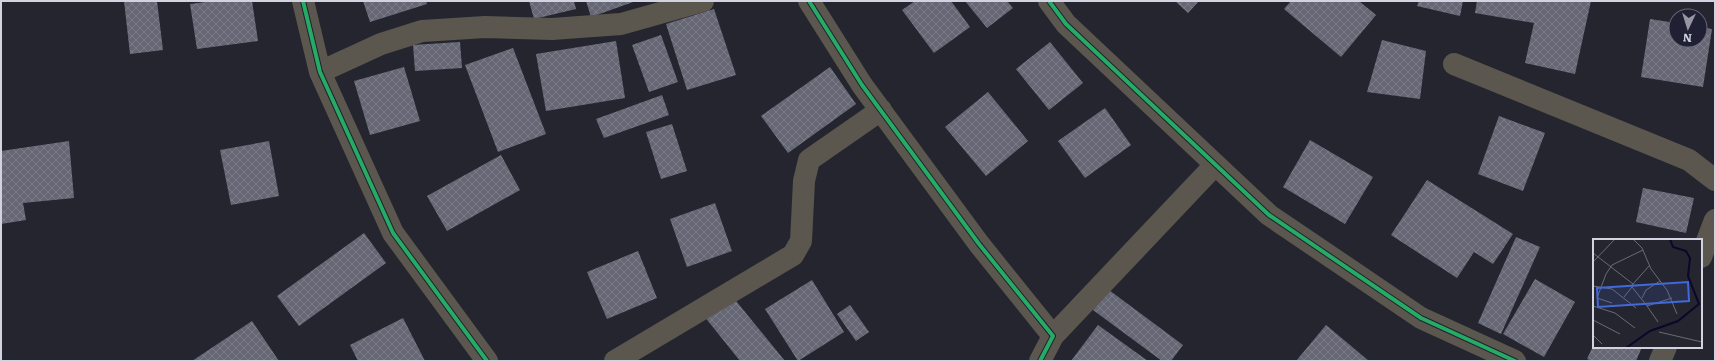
<svg xmlns="http://www.w3.org/2000/svg" width="1716" height="362" viewBox="0 0 1716 362" font-family="Literata,serif">
<defs>
<pattern id="building-cross-hatch" width="8" height="8" patternUnits="userSpaceOnUse"><rect width="8" height="8" fill="#666775"/><path d="M0 0l8 8M0 8l8-8" fill="none" stroke="#7b7c88"/></pattern>
</defs>
<rect width="100%" height="100%" fill="#25252f"/>
<path fill="url(#building-cross-hatch)" d="M124 1H157L163 50 130 54Z
M214 1H252L258 41 197 49 190 4Z
M363 1H426L427 4 370 22Z
M529 1H574L576 9 534 19Z
M586 1H636L591 17Z
M915 1H951L970 27 934 53 902 10Z
M965 1H1007L1013 8 987 28Z
M1175 1H1199L1188 13Z
M1291 1H1359L1376 15 1341 57 1284 9Z
M1419 1H1463L1460 16 1417 6Z
M1477 1H1591L1575 74 1525 63 1534 23 1475 13Z
M714 9 736 75 687 90 666 24Z
M1650 19 1676 23V40H1700V27L1712 29 1703 87 1641 77Z
M661 35 678 82 649 92 632 45Z
M1382 40 1426 51 1420 99 1367 92Z
M616 41 625 98 546 111 536 54Z
M460 42 462 68 415 71 413 45Z
M1050 42 1083 83 1049 110 1016 69Z
M513 48 546 134 498 152 465 65Z
M404 67 420 121 370 135 354 81Z
M830 67 856 104 788 153 761 116Z
M988 92 1028 141 986 176 945 127Z
M662 95 669 115 604 138 596 119Z
M1105 108 1131 145 1085 178 1058 141Z
M1499 116 1545 133 1523 191 1478 174Z
M672 124 687 171 661 179 646 132Z
M1310 140 1373 177 1345 224 1283 187Z
M69 141 74 198 23 203 26 220 1 224V151Z
M269 141 279 196 231 205 220 150Z
M501 155 520 190 447 231 427 196Z
M1427 180 1513 234 1493 264 1474 252 1457 278 1391 235Z
M1643 188 1694 198 1686 233 1636 222Z
M715 203 732 251 687 267 670 219Z
M364 233 386 263 299 326 277 296Z
M1516 237 1540 247 1501 334 1478 323Z
M638 251 657 298 607 319 587 272Z
M1535 279 1575 302 1544 357 1503 334Z
M812 280 844 332 798 361 765 309Z
M1109 290 1183 345 1171 361H1162L1093 310Z
M732 296 785 361H740L704 316Z
M850 305 869 332 856 341 837 314Z
M403 318 425 361H358L350 345Z
M252 321 279 361H192Z
M1098 325 1148 361H1071Z
M1326 325 1369 361H1296Z
M1594 344V347H1642L1636 361H1592L1587 359Z"/>
<g fill="none" stroke-linecap="round" stroke-linejoin="round">
<path stroke="#5b574e" stroke-width="22" d="M303 1 320 72 393 233 487 361
M809 1 862 85 979 244 1053 336 1040 361
M1049 1 1066 24 1269 215 1421 318 1515 361
M1454 64 1689 160 1715 180
M320 72 381 44 422 31 485 27 552 29 621 24 703 1
M1701 257 1715 220
M1053 336 1215 165
M615 361 793 255 801 241 804 181 809 160 881 110
M1660 361 1666 347"/>
<g stroke="#202034" stroke-width="6">
<path id="cycleway" d="M303 1 320 72 393 233 487 361
M809 1 862 85 979 244 1053 336 1040 361
M1049 1 1066 24 1269 215 1421 318 1515 361"/>
</g>
<use href="#cycleway" stroke="#26ab63" stroke-width="4"/>
</g>
<g transform="translate(1593 239)">
<rect width="109" height="109" fill="#25252f"/>
<path fill="none" stroke="#0c062a" stroke-width="2" d="M33 109 57 92 85 82 106 65 95 37 97 19 93 12 80 8 77 0"/>
<path fill="none" stroke="#6a6b76" stroke-width="1" d="M40 0 49 9 58 30 74 51 84 75M0 14 40 45 56 27M0 23 22 0M40 45 39 48 54 67 79 59M0 47 19 50 43 69M31 58 39 48M49 59 53 51 67 42M19 64 4 59 13 35 19 26 50 11M0 67 22 74 42 89M54 67 65 83M0 81 27 95M66 93 109 103M0 96 9 105"/>
<path fill="#4169da" fill-opacity="0.15" stroke="#4169da" stroke-width="2" d="M95 43 96 62 5 68 4 49Z"/>
<rect width="109" height="109" fill="none" stroke="#d2d3e0" stroke-width="2"/>
</g>
<rect width="1716" height="362" fill="none" stroke="#d2d3e0" stroke-width="4"/>
<g transform="translate(1688 28) rotate(184)"><circle r="19" fill="#202034" stroke="#676879"/>
<path d="M0-3L7 15L0 10L-7 15Z" fill="#9596a2"/>
<text y="-6" font-size="11" font-weight="bold" text-anchor="middle" fill="#d2d3e0">N</text>
</g>
</svg>
